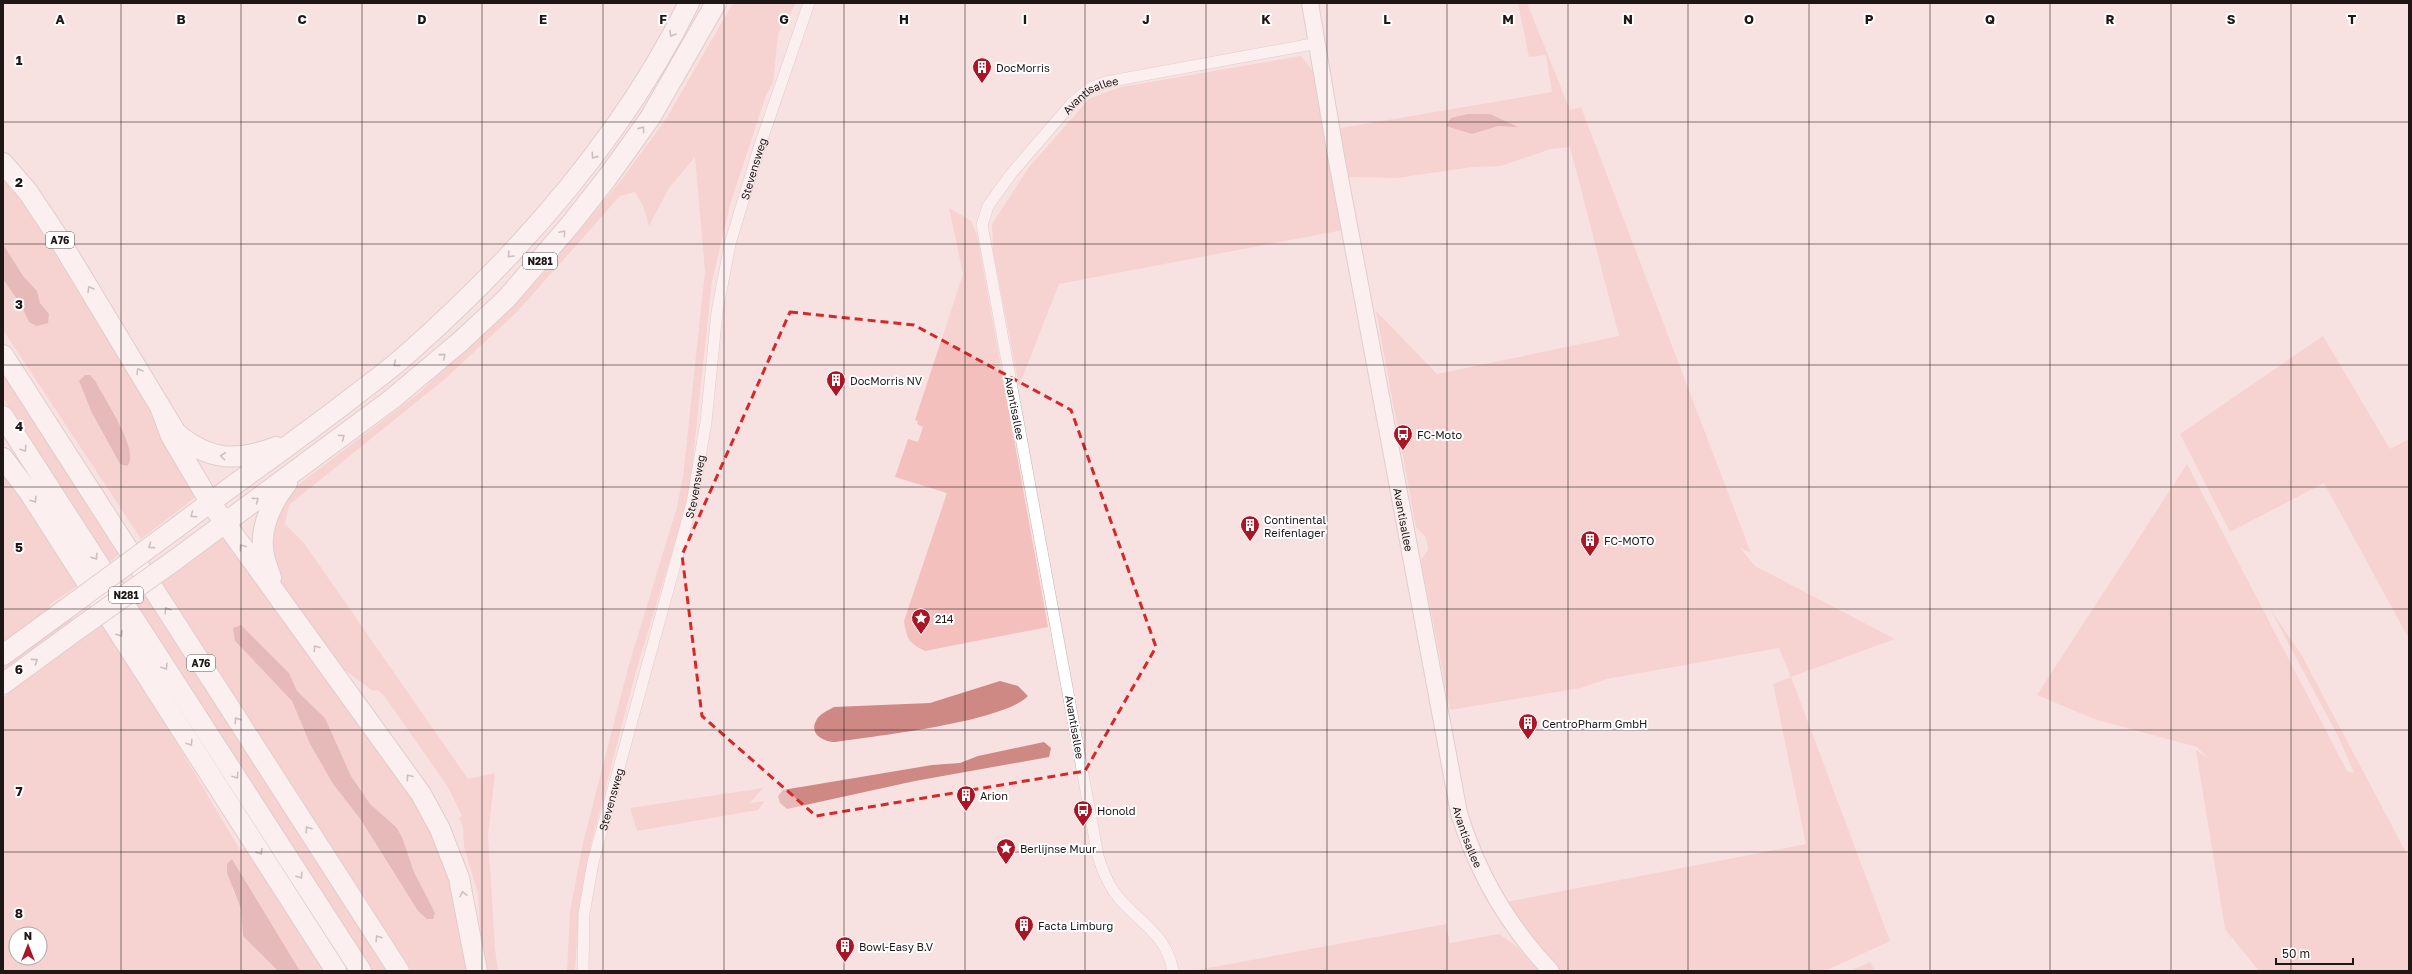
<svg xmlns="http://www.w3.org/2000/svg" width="2412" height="974" viewBox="0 0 2412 974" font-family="'Golos Text',sans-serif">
<rect width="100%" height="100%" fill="#f7e2e1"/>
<path fill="#f3c0bd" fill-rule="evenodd" d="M733 3H796L778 34 773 83 766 95 730 205 712 281 691 478 685 510 636 671 591 845 579 912 575 971H567L570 911 583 843 628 668 677 507 683 477 705 271 695 157 669 188 649 226 643 206 635 192 620 196 516 313 445 379 289 505 285 524 304 543 468 779 495 773 488 836 495 949 498 970 525 971H485L482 960 478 893 464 847 463 827 459 818 462 816 448 787 385 697 378 690 373 691 342 668 278 580 269 530 285 495 419 393 536 282 622 179 666 119Z
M1518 3H1527L1570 110 1581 107 1751 553 1740 548 1755 566 1895 639 1791 677 1890 941 1825 971H1559L1527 937 1506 902 1806 844 1773 684 1791 677 1779 648 1607 679 1581 688 1450 710 1421 560 1428 550 1426 537 1416 527 1376 311 1437 374 1619 336 1570 147 1551 149 1501 166 1472 167 1397 178 1345 177 1335 129 1552 92 1546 55 1529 57Z
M1301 56 1316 75 1343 230 1059 284 1019 386 993 251 992 224 1029 167 1090 98 1121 87Z
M3 175 22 200 201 493 141 539 3 330V279L21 305 29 322 49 314 40 303 37 291 23 276 3 244ZM79 381 96 382 117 423 120 464 92 413Z
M949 208 971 221 977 235 1048 627 925 651C909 643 907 640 904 621L947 493 895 477 908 439 918 442 923 427 917 424 918 421 915 420 963 274Z
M2323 336 2390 449 2409 439V639L2324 483 2230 532 2180 434Z
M3 366 125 550 109 562 3 398Z
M2187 464 2347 771 2354 773 2338 736 2270 609 2301 654 2409 858V971H2259L2225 929 2196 750 2209 759 2197 747 2094 719 2037 695Z
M3 472 12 481 77 586 49 605 51 608 3 643Z
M226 535 442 841 471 971H412L161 581ZM241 625 289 673 297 691 325 718 351 776 370 804 402 837 414 872 434 913 418 911 361 820 333 784 310 744 292 701 235 641Z
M150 589 393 971H371L134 601Z
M68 614 74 622 3 678V661Z
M102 624 149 696 240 850 247 846 330 971H300L232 859V888L241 909 243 936 278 971H3V697ZM16 934H40V958H16Z
M763 788 750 803 765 801 758 810 637 831 630 808Z
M1446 924 1450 943 1499 934 1516 946 1540 971H1192Z
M1870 962 1875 971H1850Z"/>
<path fill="#cf8985" d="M1468 114H1490L1518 127 1498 126 1472 134 1446 126 1451 118Z
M3 244 23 276 37 291 40 303 49 314 48 323 37 326 29 322 21 305 3 279Z
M85 375H90L96 382C104 399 141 452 127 466L120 464 92 413 79 381Z
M241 625 289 673 297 691 325 718 351 776 370 804 396 827 402 837 414 872 435 913 433 919H427L418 911 361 820 333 784 310 744 292 701 235 641 233 628Z
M1000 681 1018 686 1028 696C1003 722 875 736 835 742 824 742 809 734 816 721 819 714 827 711 834 707L930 703Z
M1044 742 1051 748 1049 757 915 781 787 809 780 803 778 796 783 790 932 765 960 763 978 756Z
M232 859 300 971H278L243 936 241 909 227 873V864Z"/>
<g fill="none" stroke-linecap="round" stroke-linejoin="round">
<g stroke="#c6b2b1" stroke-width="12">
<g id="street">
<path id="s1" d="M583 971 584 914 593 862 692 503 706 422 717 312 730 244 759 148 809 3"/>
<path id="s2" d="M1173 971C1166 931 1135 921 1115 893 1107 882 1102 869 1098 856L982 225 988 206 1011 174 1072 103 1090 88 1106 82 1318 43"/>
</g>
</g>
<g stroke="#c6b2b1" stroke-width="18">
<g id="secondary">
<path id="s3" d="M1310 3 1336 156 1459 813C1477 872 1508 926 1551 971"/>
</g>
</g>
<g stroke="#c6b2b1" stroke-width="22">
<path id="highway" d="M3 163 28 192 56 234 176 433C209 461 237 462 276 447
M3 355 399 971
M159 404 171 436 210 502 421 794 440 829 459 878 477 971
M3 416 361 971
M3 458 29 492 336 971
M176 528C235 483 295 442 353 397 371 383 389 370 406 355 519 255 622 139 689 3
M175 560 392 399 461 341 507 298 570 225 607 178 650 118 716 3
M271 578C269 572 267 566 265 560 257 531 270 505 287 483
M3 655 66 609
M3 684 78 629"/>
</g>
<use href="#street" stroke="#fff" stroke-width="11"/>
<use href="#secondary" stroke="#fff" stroke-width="16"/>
<use href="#highway" stroke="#fff" stroke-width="20"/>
<g stroke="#c6b2b1" stroke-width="22" stroke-linecap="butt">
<path id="highway-bridge" d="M66 609 176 528
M78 629 175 560"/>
</g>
<use href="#highway-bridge" stroke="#fff" stroke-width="20"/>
</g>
<defs><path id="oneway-chevron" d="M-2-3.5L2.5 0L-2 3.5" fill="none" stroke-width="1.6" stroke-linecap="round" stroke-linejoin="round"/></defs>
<g stroke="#9a9796">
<use href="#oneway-chevron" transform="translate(672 34) rotate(120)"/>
<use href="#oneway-chevron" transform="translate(642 129) rotate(-55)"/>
<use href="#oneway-chevron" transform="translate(594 156) rotate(125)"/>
<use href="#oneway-chevron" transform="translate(563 233) rotate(-50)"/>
<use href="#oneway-chevron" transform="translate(510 255) rotate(134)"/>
<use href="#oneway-chevron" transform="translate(90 289) rotate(-121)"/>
<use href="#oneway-chevron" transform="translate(443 356) rotate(-41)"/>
<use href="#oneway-chevron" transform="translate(396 364) rotate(142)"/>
<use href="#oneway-chevron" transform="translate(139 371) rotate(-121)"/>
<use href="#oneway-chevron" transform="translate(342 437) rotate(-37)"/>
<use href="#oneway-chevron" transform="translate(24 449) rotate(57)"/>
<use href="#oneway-chevron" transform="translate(223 456) rotate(-173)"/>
<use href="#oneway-chevron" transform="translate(34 500) rotate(57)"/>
<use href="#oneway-chevron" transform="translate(256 500) rotate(-37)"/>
<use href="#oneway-chevron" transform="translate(193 515) rotate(143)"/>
<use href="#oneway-chevron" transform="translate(151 546) rotate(144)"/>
<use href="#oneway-chevron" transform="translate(242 547) rotate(-126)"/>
<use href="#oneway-chevron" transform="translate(95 557) rotate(57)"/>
<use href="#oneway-chevron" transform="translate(167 610) rotate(-123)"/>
<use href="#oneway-chevron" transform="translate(120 634) rotate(57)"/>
<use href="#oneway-chevron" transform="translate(316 648) rotate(-126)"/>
<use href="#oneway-chevron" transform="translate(35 661) rotate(-36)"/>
<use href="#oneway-chevron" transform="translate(165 667) rotate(57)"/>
<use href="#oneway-chevron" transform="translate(237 720) rotate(-123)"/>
<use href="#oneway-chevron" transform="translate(190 743) rotate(57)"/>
<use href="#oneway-chevron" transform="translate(236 776) rotate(57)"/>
<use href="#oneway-chevron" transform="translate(409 777) rotate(-126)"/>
<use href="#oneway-chevron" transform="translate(308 829) rotate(-123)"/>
<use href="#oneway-chevron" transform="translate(260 852) rotate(58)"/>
<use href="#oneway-chevron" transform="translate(300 876) rotate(57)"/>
<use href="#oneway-chevron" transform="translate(463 894) rotate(-103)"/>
<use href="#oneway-chevron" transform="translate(378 938) rotate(-123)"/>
</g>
<path d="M0 0H2412V974H0ZM790 312 914 325 1071 410 1156 647 1085 771 816 816 702 716 682 555Z" fill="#f7e2e1" fill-opacity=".55" fill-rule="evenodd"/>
<path fill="none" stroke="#d62828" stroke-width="3" stroke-dasharray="8 5" stroke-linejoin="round" d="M790 312 914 325 1071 410 1156 647 1085 771 816 816 702 716 682 555Z"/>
<path fill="none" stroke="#1e1716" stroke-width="1" stroke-opacity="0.55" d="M121 3V971M241 3V971M362 3V971M482 3V971M603 3V971M724 3V971M844 3V971M965 3V971M1085 3V971M1206 3V971M1327 3V971M1447 3V971M1568 3V971M1688 3V971M1809 3V971M1930 3V971M2050 3V971M2171 3V971M2291 3V971M3 122H2409M3 244H2409M3 365H2409M3 487H2409M3 609H2409M3 730H2409M3 852H2409"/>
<defs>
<g id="building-pin" transform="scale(1)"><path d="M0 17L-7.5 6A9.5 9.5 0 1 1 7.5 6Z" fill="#ab1626" stroke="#fff"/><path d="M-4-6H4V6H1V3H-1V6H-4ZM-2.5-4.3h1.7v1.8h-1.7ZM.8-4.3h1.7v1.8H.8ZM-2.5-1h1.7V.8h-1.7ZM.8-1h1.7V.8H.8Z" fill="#fff"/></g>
<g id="bus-pin" transform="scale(1)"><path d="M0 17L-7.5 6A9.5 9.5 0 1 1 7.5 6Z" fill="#ab1626" stroke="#fff"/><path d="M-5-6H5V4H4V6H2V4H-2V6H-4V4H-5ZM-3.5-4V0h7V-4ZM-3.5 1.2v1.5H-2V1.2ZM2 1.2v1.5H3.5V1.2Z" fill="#fff"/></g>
<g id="sight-pin" transform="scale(1)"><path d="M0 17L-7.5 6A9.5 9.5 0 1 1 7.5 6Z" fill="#ab1626" stroke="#fff"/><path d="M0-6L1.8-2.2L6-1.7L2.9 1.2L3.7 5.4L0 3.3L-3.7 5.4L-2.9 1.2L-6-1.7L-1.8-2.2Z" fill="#fff"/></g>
</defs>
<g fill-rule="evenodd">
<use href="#building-pin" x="982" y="67"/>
<use href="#building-pin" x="836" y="380"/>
<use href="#bus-pin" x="1403" y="434"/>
<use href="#building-pin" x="1250" y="525"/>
<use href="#building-pin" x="1590" y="540"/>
<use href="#sight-pin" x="921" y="618"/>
<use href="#building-pin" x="1528" y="723"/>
<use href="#building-pin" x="966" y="795"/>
<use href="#bus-pin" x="1083" y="810"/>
<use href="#sight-pin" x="1006" y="848"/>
<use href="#building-pin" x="1024" y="925"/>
<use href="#building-pin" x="845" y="946"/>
</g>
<g text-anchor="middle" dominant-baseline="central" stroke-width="4" stroke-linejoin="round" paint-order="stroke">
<g fill="#fff" stroke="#625d5c" stroke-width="1">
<rect x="46" y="232" width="28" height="16" rx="3"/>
<rect x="523" y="253" width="34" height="16" rx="3"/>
<rect x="109" y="587" width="34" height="16" rx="3"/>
<rect x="187" y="655" width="28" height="16" rx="3"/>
</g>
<g font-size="10" font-weight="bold" fill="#1e1716">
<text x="60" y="240">A76</text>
<text x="540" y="261">N281</text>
<text x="126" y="595">N281</text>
<text x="201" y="663">A76</text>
</g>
<g font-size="11" fill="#1e1716" stroke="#fff" text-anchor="start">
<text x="996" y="67">DocMorris</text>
<text x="850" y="380">DocMorris NV</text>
<text x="1417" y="434">FC-Moto</text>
<text x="1264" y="519">Continental<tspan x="1264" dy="13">Reifenlager</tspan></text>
<text x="1604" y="540">FC-MOTO</text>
<text x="935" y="618">214</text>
<text x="1542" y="723">CentroPharm GmbH</text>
<text x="980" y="795">Arion</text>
<text x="1097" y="810">Honold</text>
<text x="1020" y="848">Berlijnse Muur</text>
<text x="1038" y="925">Facta Limburg</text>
<text x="859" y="946">Bowl-Easy B.V</text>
</g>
<g font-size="11" fill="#1e1716" stroke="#fff">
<text stroke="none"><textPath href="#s2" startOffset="955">Avantisallee</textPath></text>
<text stroke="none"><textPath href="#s1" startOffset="823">Stevensweg</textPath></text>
<text transform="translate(1015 408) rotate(79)">Avantisallee</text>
<text stroke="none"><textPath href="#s1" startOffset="499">Stevensweg</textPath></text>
<text stroke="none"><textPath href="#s3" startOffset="525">Avantisallee</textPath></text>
<text transform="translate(1075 727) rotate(80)">Avantisallee</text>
<text stroke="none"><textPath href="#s1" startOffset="175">Stevensweg</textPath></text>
<text stroke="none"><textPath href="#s3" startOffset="849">Avantisallee</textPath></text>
</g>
</g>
<g font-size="13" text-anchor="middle" font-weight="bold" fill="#1e1716" stroke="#fff" stroke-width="4" stroke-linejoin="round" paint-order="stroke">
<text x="60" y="24">A</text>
<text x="181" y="24">B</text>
<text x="302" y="24">C</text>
<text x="422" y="24">D</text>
<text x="543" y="24">E</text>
<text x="663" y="24">F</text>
<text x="784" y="24">G</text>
<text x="904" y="24">H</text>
<text x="1025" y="24">I</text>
<text x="1146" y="24">J</text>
<text x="1266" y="24">K</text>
<text x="1387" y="24">L</text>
<text x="1508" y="24">M</text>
<text x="1628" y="24">N</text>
<text x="1749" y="24">O</text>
<text x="1869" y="24">P</text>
<text x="1990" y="24">Q</text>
<text x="2110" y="24">R</text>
<text x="2231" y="24">S</text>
<text x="2352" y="24">T</text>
<text x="19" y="65">1</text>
<text x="19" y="187">2</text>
<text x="19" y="309">3</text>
<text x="19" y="431">4</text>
<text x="19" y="552">5</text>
<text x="19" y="674">6</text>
<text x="19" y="796">7</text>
<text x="19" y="918">8</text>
</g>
<rect width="2412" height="974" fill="none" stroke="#1e1716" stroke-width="8"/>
<g transform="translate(28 946)"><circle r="19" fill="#ffffff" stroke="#a5a2a2"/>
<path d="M0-3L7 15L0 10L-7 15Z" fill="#ab1626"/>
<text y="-6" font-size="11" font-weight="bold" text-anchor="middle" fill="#1e1716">N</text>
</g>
<path d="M2276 958v6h77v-6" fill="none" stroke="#1e1716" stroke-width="2"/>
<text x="2282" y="958" font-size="12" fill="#1e1716" stroke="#ffffff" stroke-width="3" paint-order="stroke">50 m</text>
</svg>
